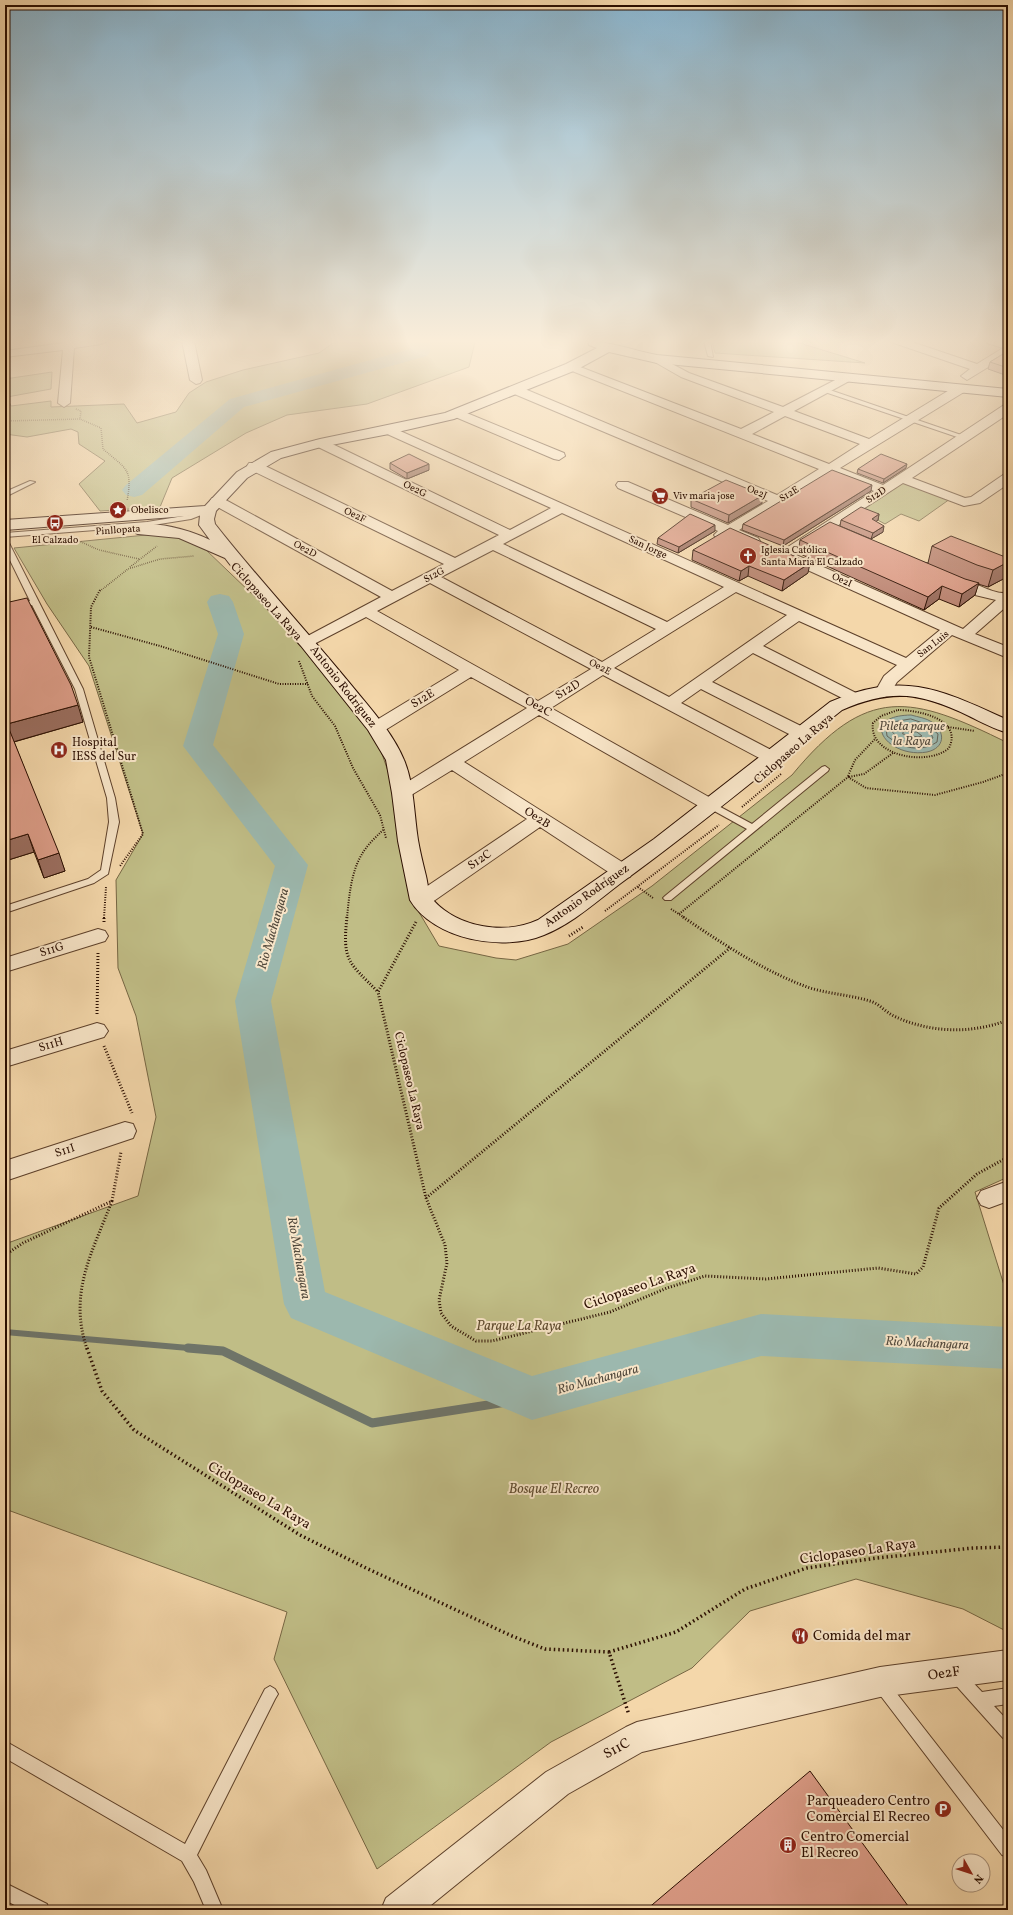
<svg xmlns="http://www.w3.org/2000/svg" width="1013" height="1915" viewBox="0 0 1013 1915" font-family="Vollkorn,serif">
<rect width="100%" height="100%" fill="#f4d7aa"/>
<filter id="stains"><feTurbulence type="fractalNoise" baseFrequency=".005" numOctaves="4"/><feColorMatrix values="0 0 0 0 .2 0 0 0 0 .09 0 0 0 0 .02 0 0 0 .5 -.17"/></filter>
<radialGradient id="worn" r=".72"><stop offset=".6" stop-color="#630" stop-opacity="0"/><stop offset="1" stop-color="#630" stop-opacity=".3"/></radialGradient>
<path fill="#c0bd86" stroke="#766643" d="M336 341 475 342 469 367 367 404 287 415 246 433 172 478 160 507 100 511 79 484 105 461 79 444 78 432 71 429 27 437 5 434V379L52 372 51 389 7 397 11 406 51 401V407L124 404 137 423 176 412 189 393 206 382 243 370 319 353Z
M712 341H793L865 363 715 353Z
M904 482 950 499 919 521 901 514 885 524 859 510Z
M146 535 180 536 204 548 303 643 373 728 397 797 410 897 439 946 496 958 516 960 568 944 652 886 792 775C867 684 911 695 1008 743V1177L975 1192 1008 1298V1632L963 1609 856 1579 750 1611 692 1668 551 1742 377 1869 274 1659 287 1612 5 1509V1244L138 1196 156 1117 136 1016 118 968 116 880 143 834 89 666 47 604 14 548Z"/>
<path fill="#9cb8ae" stroke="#6f7468" d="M911 715C918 717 926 718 932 722 946 732 945 748 927 752 888 759 856 716 911 715Z"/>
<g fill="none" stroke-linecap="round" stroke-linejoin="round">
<path stroke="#646357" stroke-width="1" d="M911 719 926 724 938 734 937 742C920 753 902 748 887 736L886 728 894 722Z
M903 725C915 724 929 726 933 738 919 747 900 744 891 730L896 726Z
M904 731 917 732 922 736 918 737 903 734Z"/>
<path stroke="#6f7468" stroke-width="6" d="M5 1332 200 1349"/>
<path stroke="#6f7468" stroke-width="9" d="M188 1348 223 1351 372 1423 532 1398"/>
<path fill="#9cb8ae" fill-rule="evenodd" d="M410 341H430V352L427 356 244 407 142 495 134 497 126 495 122 490 126 485 230 399 410 349Z
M220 594 229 596 233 602 244 634 213 745 308 865 271 1001 325 1292 532 1376 761 1314 1008 1327V1369L761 1356 532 1420 291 1318 284 1304 235 1001 275 866 183 746 218 634 207 602 211 596Z"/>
<g stroke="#5d402a" stroke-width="2">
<path id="lane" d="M704 341H710L713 357 708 356Z
M824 388 967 437 968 438 963 439 822 391V389Z
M30 481 35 482 5 497V492Z
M207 509 210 511 209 512 191 519 147 526 5 537V533L147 522 190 515Z
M5 541 9 543 83 689 115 798 119 822 108 874 94 883 5 913V906L88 879 101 870 109 822 107 798 75 689 32 605 5 612V608L30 601 5 550Z
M825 766 829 769 828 771 671 900H665L663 898 665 896 747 829 707 807 706 805 707 803H713L752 824 822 767Z
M957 1668 962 1671 982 1692 1008 1688V1704L994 1706 1008 1721V1741L1003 1738 952 1681 949 1676 952 1671Z
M882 1678 887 1681 1008 1836V1857L1002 1855 877 1691 874 1686 877 1681Z
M270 1686 275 1689 278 1694 275 1699 197 1855 206 1870 223 1910H206L194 1882 182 1861 5 1758V1741L185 1844 265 1689Z
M5 1883 47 1904 49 1910H24L5 1900Z"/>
</g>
<g stroke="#5d402a" stroke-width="2">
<path id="street" d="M63 341H107L101 344 74 348 70 403 64 407 58 403 63 350 5 357V351L63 343Z
M182 341H194L202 380 200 383 196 384 190 380Z
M892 341H909L977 364 1003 348 987 343 985 341 1008 342V355L967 380 961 376 970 369 894 343Z
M657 356 689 373 783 407 843 376H851L853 378 851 380 794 411 869 439 956 386H964L966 389 964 392 840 468 883 485 1004 405 1008 404V414L912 478 965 498 971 497 1003 475 1008 474V484L980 503 964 506 903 483 794 554 963 629 996 600 975 595 946 583 944 580 946 577C964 573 987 595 1008 593V605L975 634 1008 647V658L952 635 897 682 889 695 883 697 877 695 875 692 884 676 897 665 799 621 763 646 860 695 862 698 860 701 854 703 848 701 753 653 712 682 807 729 809 733 807 737 801 738 795 737 701 689 681 703 777 753 780 757 777 761 771 762 765 761 603 675 551 708 716 801 719 805 716 809 710 811 704 809 539 715 464 762 630 867 632 872 630 877 623 878 616 877 540 827 428 905 421 907 414 905 411 900 414 895 527 819 452 770 408 797 402 799 396 797 393 793 396 789 527 708 471 677 382 732 376 733 370 732 368 728 370 724 459 670 366 617 312 645H302L299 642 302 639 381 597 212 504 210 501 212 498H222L392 591 444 564 249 469 247 466 249 463H259L455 558 499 535 316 446 314 443 316 440H324L510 530 551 508 385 433 383 430 385 427 389 426 906 658 940 630 781 558 777 554 874 491 831 474 739 530 758 538 760 541 758 544H748L729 536 721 539 716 538 714 535 718 531 618 488 616 485 618 482H628L728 525 768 501 512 393 510 390 512 387H520L777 495 819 469 567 369 565 367 571 364 575 365 741 429 774 412 681 377 653 361 651 359 653 357ZM785 416 860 444 829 464 752 434ZM562 513 724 587 667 622 503 544ZM493 550 656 629 602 662 441 577ZM430 583 591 669 538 701 377 611ZM736 592 787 615 669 697 614 668Z
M457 409 564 453 565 456 559 460 554 459 453 416 451 413Z
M98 929 105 931 108 936 105 941 5 972V958Z
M97 1023 104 1025 108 1031 104 1037 5 1067V1051Z
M125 1122 133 1124 136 1131 133 1138 5 1181V1161Z
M1008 1181V1201L989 1208 981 1205 977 1198 981 1191Z
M1008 1650V1680L880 1697 642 1752 568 1794 425 1910H381L386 1898 546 1772 626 1727 637 1722 880 1667Z"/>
</g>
<g stroke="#2b0e00" stroke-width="2">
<path id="secondary" d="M588 341C608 341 636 351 657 355L1008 389V397L657 363 609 352 576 370 454 419 389 434 321 447 281 458 247 478 216 511 214 519 215 524C259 580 307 631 352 686 370 708 393 733 404 760 414 783 414 815 418 840 420 852 423 864 426 876 428 884 428 895 434 901 459 928 506 935 538 920L654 839 830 702C903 670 940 689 1008 720V733C994 729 981 722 969 716 920 693 893 688 842 710 769 768 697 828 621 883 597 901 572 924 544 935 503 952 434 940 410 900L398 841 392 793 386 760 368 730 301 646 242 580 225 558 179 538 138 534 133 532 130 529 133 526C155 520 190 530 210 540L199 525 200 515 5 530V520L205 506 237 472 271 452 320 439 445 413 566 364 597 348 589 345Z"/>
</g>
<path stroke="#2b0e00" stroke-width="1.5" stroke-dasharray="0.5 1.5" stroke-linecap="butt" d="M76 409 81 411 80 419
M5 421 80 419 101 428 103 449C126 469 133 468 127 501
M79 541 99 550 139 559
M130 567 157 546
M100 591 128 569 160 559 194 556"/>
<path stroke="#2b0e00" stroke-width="2" stroke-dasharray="1 1.5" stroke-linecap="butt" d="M100 590 91 607 89 657 143 834 120 866
M91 627 160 646 279 684H308
M299 661 312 696 335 726 353 768 380 815 386 838
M898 710C918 710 963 719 949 748 928 767 868 756 873 723L881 716Z
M948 727 975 731
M848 776 855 760 875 739
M849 777 864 774 893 753
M742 807 781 774
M638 887 653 898
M671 909 685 918
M605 911 719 825
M679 914 848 777 866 788 935 795 983 782 1008 773
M104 918 106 887
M347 918C349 897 351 872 362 854 367 845 376 837 383 830"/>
<path stroke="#2b0e00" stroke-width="3" stroke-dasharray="1 2" stroke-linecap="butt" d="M347 917C342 962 349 962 378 992
M683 917C723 944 765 972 810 988 830 994 850 995 870 1001 880 1004 886 1013 896 1017 931 1033 972 1034 1008 1020
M104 922V917
M416 922 378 992 426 1198 445 1245 447 1263 439 1300 441 1313 451 1326 476 1341H492L610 1312 667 1288 705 1276 766 1279 878 1268 916 1274 923 1267 939 1208 977 1174 1008 1157
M569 936 583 927
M97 1014 98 953
M104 1046 132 1113
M426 1198 730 948
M5 1255 23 1243 112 1201 121 1152
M87 1349C68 1293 92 1253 112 1201"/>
<path stroke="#2b0e00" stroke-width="3.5" stroke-dasharray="1.5 3" stroke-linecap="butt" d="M87 1348 102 1391 134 1430 300 1535 366 1568 512 1636 545 1649 609 1652 629 1715
M609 1652 676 1632 745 1589 807 1568 877 1558 973 1548 1008 1547"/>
<use href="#lane" fill="#f8e5c8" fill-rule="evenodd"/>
<use href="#street" fill="#f8e5c8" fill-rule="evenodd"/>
<use href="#secondary" fill="#f8e5c8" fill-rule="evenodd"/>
</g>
<path fill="#bd8674" stroke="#2b0e00" d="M1008 351V376L988 369 990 362Z
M390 463 429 470 407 479 390 469Z
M906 468 883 483 857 473 858 469Z
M871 491 783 546 742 530 743 524Z
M691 499 762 503 728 523 691 507Z
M879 514 878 520 876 522 883 532 871 539 840 526 841 520Z
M715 531 678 553 657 544 658 538Z
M800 540 928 563 932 546 1008 558V573L1007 577 988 587 978 584 975 595 959 607 939 599 924 610 798 553Z
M693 550 808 573 782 591 748 576 739 581 692 560Z
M5 603 83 722 14 742 65 871 44 878 34 852 5 861Z"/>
<path fill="#9a6d5e" stroke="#2b0e00" d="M429 464V470L407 479V473Z
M907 464 906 468 883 483 884 479Z
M872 485 871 491 783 546 784 540Z
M763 495 762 503 728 523 729 515Z
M879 514 878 520 871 525 872 519Z
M715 525V531L678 553 679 547Z
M884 526 883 532 871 539 873 533Z
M1008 562V573L1007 577 988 587 993 570Z
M810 563 808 573 782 591 784 580Z
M749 566 748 576 739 581 741 571Z
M979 583 975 595 959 607 962 594Z
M942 586 939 599 924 610 928 597Z
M78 705 83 722 13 742 7 724Z
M28 834 34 852 5 861V841Z
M59 853 65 871 44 878 38 860Z"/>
<path fill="#dc9c87" stroke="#2b0e00" d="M1008 351V368L990 362Z
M409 454 429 464 407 473 390 463Z
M881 454 907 464 884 479 858 469Z
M832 470 872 485 784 540 743 524Z
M726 480 763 495 729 515 691 499Z
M861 507 879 514 872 519 884 526 873 533 841 520Z
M690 514 715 525 679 547 658 538Z
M830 522 965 579 979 583 962 594 942 586 928 597 800 540Z
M730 528 810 563 784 580 749 566 741 571 693 550Z
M951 536 1008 558V562L993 570 977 565 932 546Z
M27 598 71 685 78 705 7 724 59 853 38 860 28 834 5 841V603Z
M810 1771 911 1910H646Z"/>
<linearGradient id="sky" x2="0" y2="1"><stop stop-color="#89b6d1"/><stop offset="0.56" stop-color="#faedd9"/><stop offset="1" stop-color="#faedd9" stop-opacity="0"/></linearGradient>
<rect width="1013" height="609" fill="url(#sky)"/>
<defs>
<g id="supermarket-disc" transform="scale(0.9)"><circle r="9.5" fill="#8f2418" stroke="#f8e5c8"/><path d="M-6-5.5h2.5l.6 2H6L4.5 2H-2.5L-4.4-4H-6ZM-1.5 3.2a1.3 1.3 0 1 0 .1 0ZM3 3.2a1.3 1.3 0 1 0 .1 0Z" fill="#fff"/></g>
<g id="sight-disc" transform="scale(0.9)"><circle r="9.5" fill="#8f2418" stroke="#f8e5c8"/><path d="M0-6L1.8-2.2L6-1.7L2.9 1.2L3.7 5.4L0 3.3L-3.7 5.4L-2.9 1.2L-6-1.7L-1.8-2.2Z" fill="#fff"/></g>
<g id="bus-disc" transform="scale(0.9)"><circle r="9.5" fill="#8f2418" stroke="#f8e5c8"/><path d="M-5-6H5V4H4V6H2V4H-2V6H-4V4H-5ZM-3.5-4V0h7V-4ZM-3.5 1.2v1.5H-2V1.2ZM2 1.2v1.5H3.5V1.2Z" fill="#fff"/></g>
<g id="church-disc" transform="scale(0.9)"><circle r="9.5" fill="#8f2418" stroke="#f8e5c8"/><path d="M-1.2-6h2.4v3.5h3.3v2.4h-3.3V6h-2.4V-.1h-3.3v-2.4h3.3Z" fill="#fff"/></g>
<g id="hospital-disc" transform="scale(0.9)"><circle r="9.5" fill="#8f2418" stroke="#f8e5c8"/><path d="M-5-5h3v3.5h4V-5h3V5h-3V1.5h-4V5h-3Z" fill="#fff"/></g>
<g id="restaurant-disc" transform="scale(0.9)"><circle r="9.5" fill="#8f2418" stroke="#f8e5c8"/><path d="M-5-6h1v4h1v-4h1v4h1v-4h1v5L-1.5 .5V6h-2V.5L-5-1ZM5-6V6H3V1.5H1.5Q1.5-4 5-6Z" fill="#fff"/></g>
<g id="parking-disc" transform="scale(0.9)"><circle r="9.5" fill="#8f2418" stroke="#f8e5c8"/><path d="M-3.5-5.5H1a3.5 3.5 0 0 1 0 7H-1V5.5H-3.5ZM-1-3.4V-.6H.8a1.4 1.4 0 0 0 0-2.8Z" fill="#fff"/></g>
<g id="building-disc" transform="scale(0.9)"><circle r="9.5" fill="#8f2418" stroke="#f8e5c8"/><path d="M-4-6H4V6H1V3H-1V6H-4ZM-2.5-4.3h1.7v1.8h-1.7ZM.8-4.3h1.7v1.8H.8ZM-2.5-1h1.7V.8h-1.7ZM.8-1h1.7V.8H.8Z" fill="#fff"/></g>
</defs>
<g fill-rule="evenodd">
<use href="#supermarket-disc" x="660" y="496"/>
<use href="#sight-disc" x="118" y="510"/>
<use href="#bus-disc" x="55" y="523"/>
<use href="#church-disc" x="748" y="556"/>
<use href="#hospital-disc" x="59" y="750"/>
<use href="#restaurant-disc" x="800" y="1636"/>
<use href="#parking-disc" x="943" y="1809"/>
<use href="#building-disc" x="788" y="1845"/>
</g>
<g text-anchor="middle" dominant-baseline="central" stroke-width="4" stroke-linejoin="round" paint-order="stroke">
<g font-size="10" fill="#2b0e00" stroke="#f8e5c8">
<text transform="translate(415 489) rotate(26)">Oe2G</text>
<text transform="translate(757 492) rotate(23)">Oe2J</text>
<text transform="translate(789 494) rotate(-31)">S12E</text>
<text transform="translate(876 495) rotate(-33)">S12D</text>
<text transform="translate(355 515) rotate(26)">Oe2F</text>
<text transform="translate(118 530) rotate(-4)">Pinllopata</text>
<text transform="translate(648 547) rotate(25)">San Jorge</text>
<text transform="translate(305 549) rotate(29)">Oe2D</text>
<text transform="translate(434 575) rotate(-28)">S12G</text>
<text transform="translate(842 580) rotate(24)">Oe2I</text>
<text transform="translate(933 644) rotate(-38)">San Luis</text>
<text transform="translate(600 667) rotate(28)">Oe2E</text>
</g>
<g font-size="10" fill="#2b0e00" stroke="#f8e5c8" text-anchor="start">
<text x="673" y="496">Viv maria jose</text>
<text x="131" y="510">Obelisco</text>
<text x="55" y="540" text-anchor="middle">El Calzado</text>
<text x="761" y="550">Iglesia Católica<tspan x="761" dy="12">Santa María El Calzado</tspan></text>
</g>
<g font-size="12" fill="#2b0e00" stroke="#f8e5c8">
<text transform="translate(266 602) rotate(48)">Ciclopaseo La Raya</text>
<text transform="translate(343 687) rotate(52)">Antonio Rodríguez</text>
<text transform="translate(568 690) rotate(-32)">S12D</text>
<text transform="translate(423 699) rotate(-31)">S12E</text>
<text transform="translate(538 707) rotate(29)">Oe2C</text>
<text transform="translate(794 749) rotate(-41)">Ciclopaseo La Raya</text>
<text transform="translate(537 818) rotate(33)">Oe2B</text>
<text transform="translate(480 860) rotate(-34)">S12C</text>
<text transform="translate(587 896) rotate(-35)">Antonio Rodríguez</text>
<text transform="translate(52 950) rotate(-17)">S11G</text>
<text transform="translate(51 1045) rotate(-17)">S11H</text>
<text transform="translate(409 1081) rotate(77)">Ciclopaseo La Raya</text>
<text transform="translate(65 1151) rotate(-18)">S11I</text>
</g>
<g font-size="12" fill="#2b0e00" stroke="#f8e5c8" text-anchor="start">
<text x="72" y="743">Hospital<tspan x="72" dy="14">IESS del Sur</tspan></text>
</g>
<g font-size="13" font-style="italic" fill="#534a3d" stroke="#f8e5c8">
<text x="912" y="727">Pileta parque<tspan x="912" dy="15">la Raya</tspan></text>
<text transform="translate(274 929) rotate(-74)">Rio Machangara</text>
<text transform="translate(298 1258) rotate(80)">Rio Machangara</text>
<text transform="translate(927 1344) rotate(3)">Rio Machangara</text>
<text transform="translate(598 1380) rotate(-15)">Rio Machangara</text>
</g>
<g font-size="14" fill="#2b0e00" stroke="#f8e5c8">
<text transform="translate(640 1287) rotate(-19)">Ciclopaseo La Raya</text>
<text transform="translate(259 1496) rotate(31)">Ciclopaseo La Raya</text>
<text transform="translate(858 1552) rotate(-8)">Ciclopaseo La Raya</text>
<text transform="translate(944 1674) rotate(-8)">Oe2F</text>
<text transform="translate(617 1749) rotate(-29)">S11C</text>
</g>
<g font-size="14" font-style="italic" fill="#5f4b2f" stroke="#f8e5c8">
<text x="519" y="1326">Parque La Raya</text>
<text x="554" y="1489">Bosque El Recreo</text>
</g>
<g font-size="14" fill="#2b0e00" stroke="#f8e5c8" text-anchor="start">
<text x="813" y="1636">Comida del mar</text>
<text x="930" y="1801" text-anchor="end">Parqueadero Centro<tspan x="930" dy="16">Comercial El Recreo</tspan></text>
<text x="801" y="1837">Centro Comercial<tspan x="801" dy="16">El Recreo</tspan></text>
</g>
</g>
<rect width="1013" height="1915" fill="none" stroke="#f4d7aa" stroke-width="20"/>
<rect x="6" y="6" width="1001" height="1903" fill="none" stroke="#2b0e00" stroke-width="2"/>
<rect x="10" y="10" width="993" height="1895" fill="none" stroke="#2b0e00"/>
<g transform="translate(971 1873) rotate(129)"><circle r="19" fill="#f8e5c8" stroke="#a68f78"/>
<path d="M0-3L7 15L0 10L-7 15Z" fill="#8f2418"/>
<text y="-6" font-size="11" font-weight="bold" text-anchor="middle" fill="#2b0e00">N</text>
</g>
<rect width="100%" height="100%" filter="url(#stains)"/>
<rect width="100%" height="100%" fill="url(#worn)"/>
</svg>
